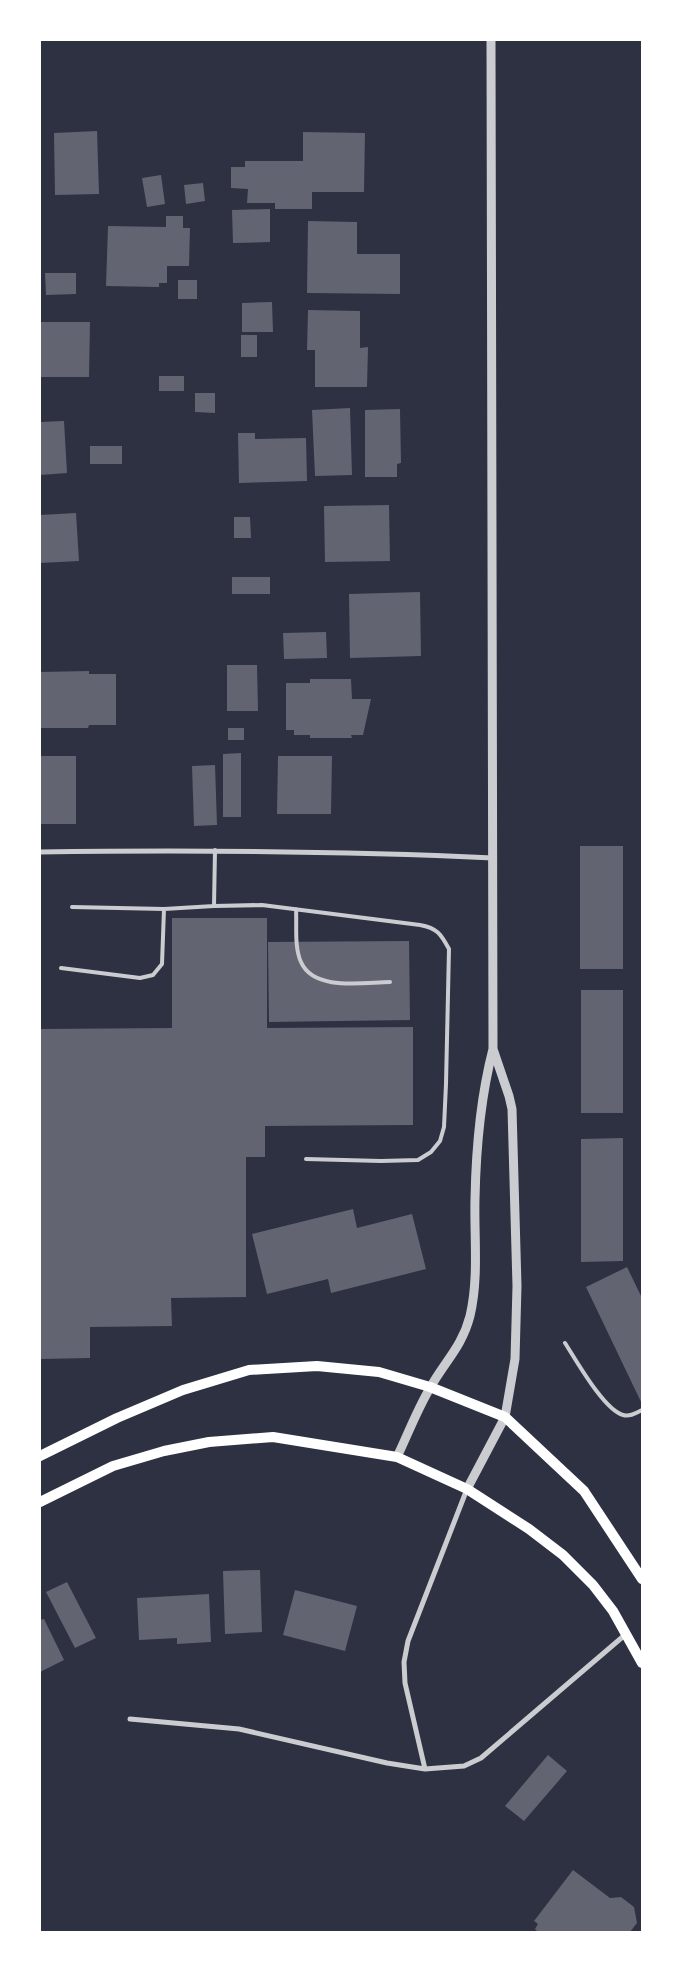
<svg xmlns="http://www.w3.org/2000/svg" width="682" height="1972" viewBox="0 0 682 1972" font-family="'Exo 2',sans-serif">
<rect width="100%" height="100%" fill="#2d3142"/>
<path fill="#626471" d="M97 131 99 194 55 195 54 133Z
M303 132 365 133 364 192H312V209H275V203H247L248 189 231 188V167H245V161H303Z
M161 175 165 204 147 207 142 178Z
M203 183 205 201 186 204 184 185Z
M270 209V242L233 243 232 210Z
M166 216H183V228H190L189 266H167V283H159V287L106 286 108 226 166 227Z
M308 221 357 222V254H400V294L307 293Z
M45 273H76V294L46 295Z
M178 280H197V299H178Z
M272 302 273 332H242V303Z
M308 310 360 311V348L368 347 367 387H315V350H307Z
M40 322H90L89 377H40Z
M241 335H257V357H241Z
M159 376H184V391H159Z
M195 393H215V413L195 412Z
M350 408 352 475 315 476 312 410Z
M400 409 401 463 397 464V477H365V410Z
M64 421 67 473 40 475V422Z
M238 433H255V439L306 438 307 481 239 483Z
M90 446H122V464H90Z
M389 505 390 561 325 562 324 506Z
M76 513 79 561 40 563V515Z
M234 517H250L251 538H234Z
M232 577H270V594H232Z
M420 592 421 656 350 658 349 594Z
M326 632 327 658 284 659 283 633Z
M227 665H257L258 711H227Z
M89 671V674H116V725H89L88 728H40V672Z
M310 679H351L352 699H371L363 735H351L352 738H310V735H294V730H286V683H310Z
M228 728H244V740H228Z
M241 753V817H223V754Z
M40 756H76V824H40Z
M278 756H332L331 814H277Z
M215 765 217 825 194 826 192 766Z
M580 846H623V969H580Z
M172 918H267V1028L413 1027V1125L265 1126V1157H246V1297L171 1298 172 1326 90 1327V1358L40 1359V1029L172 1028Z
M409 941 410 1020 269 1022 268 942Z
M581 990H623V1113H581Z
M623 1138V1261L581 1262V1139Z
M353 1209 357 1228 412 1214 426 1269 331 1293 328 1279 267 1294 252 1234Z
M627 1267 642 1298V1404L586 1287Z
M260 1570 262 1632 225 1634 223 1571Z
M67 1582 96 1638 75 1648 46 1592Z
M295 1590 357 1606 345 1651 283 1635Z
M209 1594 211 1642 177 1644V1638L139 1640 137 1598Z
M44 1619 64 1660 40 1672V1620Z
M548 1755 567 1771 524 1821 505 1806Z
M573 1870 610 1898 621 1897 634 1907 637 1923 630 1932H538L535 1929 538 1924 534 1921Z"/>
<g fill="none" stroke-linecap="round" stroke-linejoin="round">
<path stroke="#caccd0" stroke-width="4" d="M215 850 214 906 262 905 420 925C437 928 441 934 449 949L446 1084 444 1127 440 1141 431 1152 418 1160 381 1161 306 1159
M72 907 164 909 214 906
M296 909C297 925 294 947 301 962 314 992 365 982 390 982
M61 968 140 978 153 975 162 964 164 909
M565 1343C576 1360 604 1410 623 1415 630 1417 636 1413 642 1410"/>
<path stroke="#caccd0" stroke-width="5" d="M40 852C191 850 342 851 493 858
M130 1719 239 1729 387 1763 425 1769 464 1766 481 1758 626 1634
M425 1769 405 1683 404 1662 408 1641 467 1489"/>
<path stroke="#caccd0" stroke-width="9" d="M397 1457C408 1434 417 1410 430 1388 445 1361 462 1347 470 1316 479 1278 474 1237 475 1199 476 1147 480 1099 493 1049L491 40
M467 1489 505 1417 515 1359 517 1286 512 1109 509 1096 493 1049"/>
<path stroke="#fff" stroke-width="10" d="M40 1456 117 1418 183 1390 249 1370 317 1366 379 1372 430 1387 505 1417 584 1491 642 1579
M40 1502 113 1466 164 1451 209 1442 273 1437 397 1457 467 1489 529 1529 563 1555 593 1585 613 1611 642 1663"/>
</g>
<rect width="682" height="1972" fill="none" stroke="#ffffff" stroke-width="82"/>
</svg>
